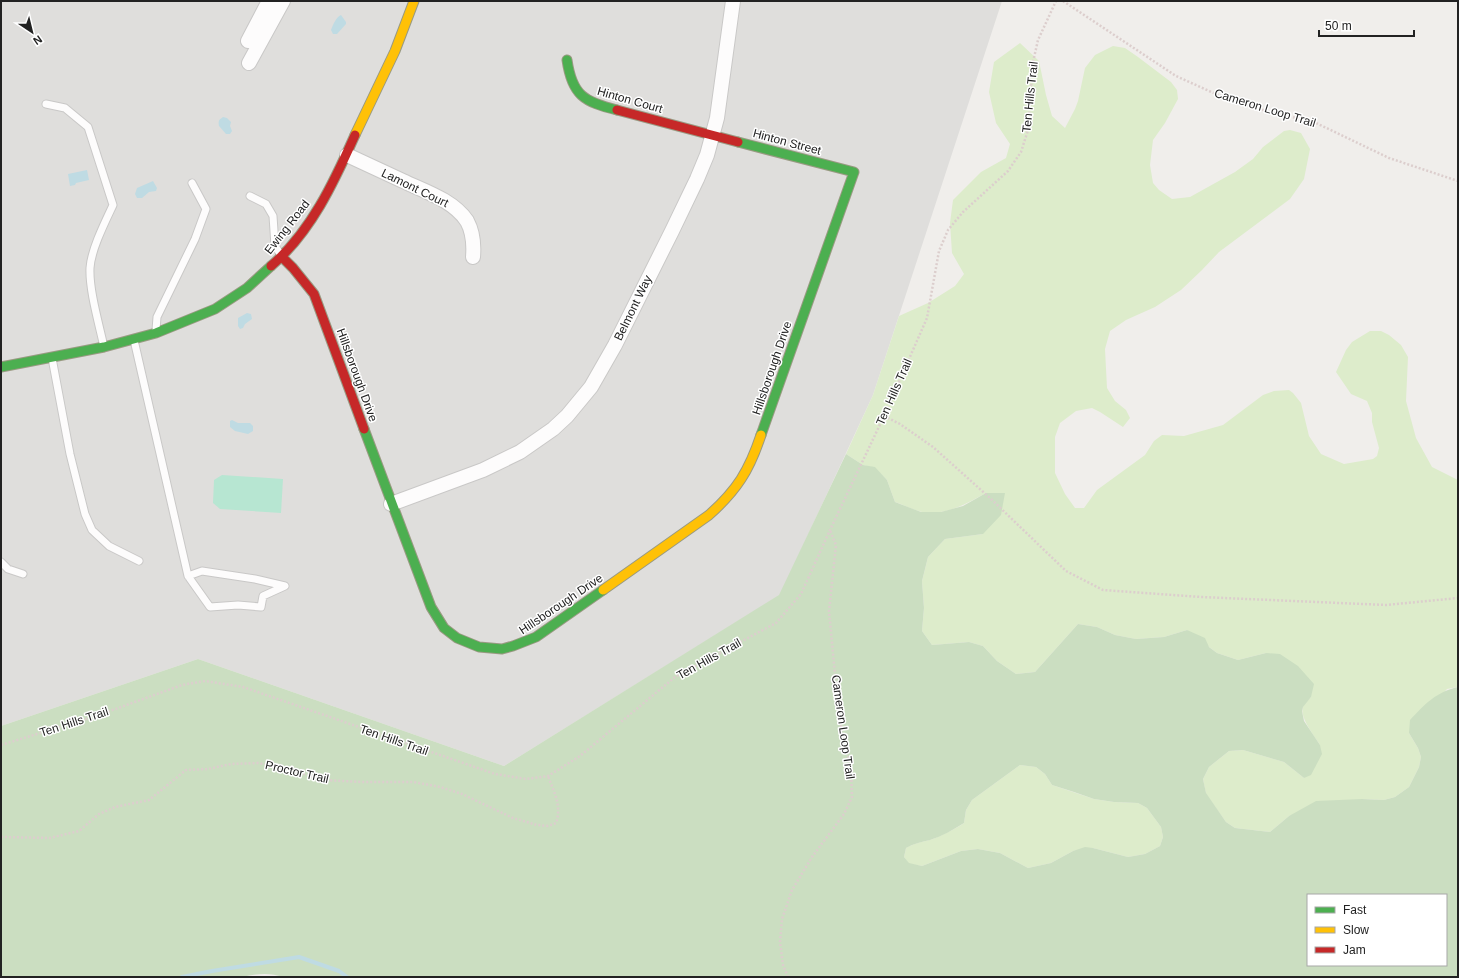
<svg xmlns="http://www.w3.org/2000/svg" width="1459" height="978" viewBox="0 0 1459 978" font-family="Helvetica,sans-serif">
<rect width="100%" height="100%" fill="#f0eeeb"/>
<path fill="#dfdedc" d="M1 1H1002L873 395 780 595 504 766 198 659 1 726Z"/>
<path fill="#ddeccb" d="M1020 43 1039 61 1046 95 1052 116 1065 128 1075 109 1078 101 1085 68 1095 55 1113 46 1125 48 1138 57 1171 82 1177 90 1178 99 1165 123 1153 140 1150 165 1153 183 1159 190 1172 199 1190 197 1235 172 1253 159 1263 147 1284 131 1290 130 1301 133 1310 149 1304 179 1290 199 1219 252 1202 270 1181 290 1155 307 1126 320 1110 331 1105 349 1107 388 1115 401 1126 410 1130 418 1123 427 1100 412 1092 408 1076 411 1060 423 1055 437V473L1065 494 1075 508H1084L1097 490 1145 455 1154 441 1162 435 1184 436 1223 425 1263 395 1274 391 1289 390 1293 393 1301 403 1309 436 1321 454 1344 464 1373 459 1377 456 1379 448 1372 422V413L1367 401 1351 394 1336 372 1346 350 1352 342 1370 331H1381L1389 335 1401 345 1408 357 1406 401 1416 438 1432 467 1458 480V687L1447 689 1409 733 1418 748 1421 757 1419 767 1409 787 1395 797 1384 800 1362 799 1289 816 1270 832 1235 828 1226 822 1206 794 1203 779 1209 767 1229 751 1243 750 1284 762 1304 778 1320 745C1315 737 1299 717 1303 707 1304 704 1308 700 1311 697L1266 653 1238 660 1217 653 1187 630 1164 637 1136 639 1115 635 1097 627 1078 624 1035 672 1016 674 997 661 983 646 969 642 932 645 922 631 924 608 922 581 928 557 945 539 983 534 986 493C966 504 945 516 922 512 913 510 904 505 895 502L887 480 875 468 863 465 846 454 873 395 899 316 928 303 955 286 964 274 952 253 950 223 953 200 981 172 1006 158 1010 144 996 123 989 92 994 62Z
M1020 765 1036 767 1045 774 1052 785 1094 799 1114 802 1138 803 1147 808 1161 827 1163 837 1160 846 1145 854 1128 857 1093 848 1073 851 1051 863 1028 868 1000 853 978 849 961 851 922 866 909 864 904 857 906 848C914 843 923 842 933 839 944 834 954 830 964 823L966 810 972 800Z"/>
<path fill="#cbdec1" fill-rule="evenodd" d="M846 454 863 465 875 467 887 480 895 502 921 512H941L963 506 986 493H1005L1001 515 983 534 945 539 928 557 922 581 924 608 922 631 932 645 969 642 983 646 997 661 1016 674 1035 672 1078 624 1097 627 1115 635 1136 639 1164 637 1187 630 1205 638 1209 647 1217 653 1238 660 1266 653 1280 654 1298 666 1314 684 1311 697 1303 707 1302 711 1304 721 1320 745 1322 754 1311 775 1304 778 1284 762 1243 750 1229 751 1209 767 1203 779 1206 793 1226 822 1235 828 1270 832 1289 816 1316 801 1362 799 1384 800 1395 797 1409 787 1419 767 1421 757 1418 748 1409 733 1410 720C1425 704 1436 692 1458 687V977H283C269 972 256 974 242 977H1V726L198 659 504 766 779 595ZM1020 765 1036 767 1045 774 1052 785 1074 792 1094 799 1114 802 1138 803 1147 808 1161 827 1163 837 1160 846 1145 854 1128 857 1093 848 1085 847 1073 851 1051 863 1028 868 1000 853 978 849 961 851 922 866 909 863 904 857 906 848C913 844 921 842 930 840 942 836 953 830 964 823L966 810 972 800ZM1308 895H1446V965H1308Z"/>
<path fill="#b7e6d2" d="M222 475 283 479 281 513 220 509 213 503 214 480Z"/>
<path fill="#bfdbe3" d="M341 15 346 22V24L337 34H333L331 30C333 25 336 17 341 15Z
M223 117 227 118 231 122 230 126 232 131 230 134H226L219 126C218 120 219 120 223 117Z
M87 170 89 180 76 183 75 185 70 186 68 174Z
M153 181 157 188 156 191 149 192 142 198H137L135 194 137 188Z
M247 313 251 314 252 319 245 324 243 328 240 329 238 326V318Z
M232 420 238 423H250L253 426V431L248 434 235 431 230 427V421Z"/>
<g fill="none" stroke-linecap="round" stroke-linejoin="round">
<path stroke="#bfdbe3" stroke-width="4" d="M182 977 212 971 299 957 339 971 347 977"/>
<g stroke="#c9c8c7" stroke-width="9">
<path id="lane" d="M46 104 65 108 88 127 113 205C105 222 91 250 90 268 89 290 99 324 104 347
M250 196 266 204 273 216 275 246 281 255
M156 330 157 317 195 239 206 209 192 183
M134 340 188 576 210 607 238 605 261 607 263 596 285 586 255 579 202 571 188 576
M52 358 70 454 85 514 92 530 109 546 139 561
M1 562 8 569 23 574"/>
</g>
<g stroke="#c9c8c7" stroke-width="16">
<path id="street" d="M248 41 269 1
M249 63 283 1
M347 155C366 164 384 172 403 181 424 191 453 200 467 221 473 232 474 245 473 257
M391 504 483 470 520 452 553 429 567 416 591 387 615 345 672 231 697 179 707 155 717 118 733 1"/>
</g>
<g stroke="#999a82" stroke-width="11">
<path id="fast" d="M567 60C572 95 584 102 617 110
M738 142 854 172 761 435
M1 367 104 347 156 333 215 309 247 288 271 266
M364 429 431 607 444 628 457 638 479 647 502 649 513 646 536 637 603 590"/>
</g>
<g stroke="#999a82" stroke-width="11">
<path id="slow" d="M355 135 395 51 414 1
M603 590 709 515C737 490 749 471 761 435"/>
</g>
<g stroke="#999a82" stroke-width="11">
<path id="jam" d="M617 110 738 142
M282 257 293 268 314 294 364 429
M271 266C311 232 334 182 355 135"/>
</g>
<path stroke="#dccecd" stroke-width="2.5" stroke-dasharray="2 2" stroke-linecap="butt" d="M1063 1 1176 76 1218 95 1269 112 1314 122 1389 158 1458 181
M884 416 900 424 933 447 990 498 1066 571 1103 590 1201 597 1386 605 1458 598
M1 745 96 716 182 685 205 681 243 687 495 774 526 779 548 776 580 756 675 677 776 623 801 594 830 530 884 416 927 318 939 251 948 230 963 212 1008 171 1021 152 1028 130 1033 62 1038 40 1056 1
M1 837 50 838 79 831 99 814 115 807 149 800 186 770 208 769 231 764 258 763 284 768 324 780 362 782H414L440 787 462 794 513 818 537 825 548 826 556 823C562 806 554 792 548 776
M788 977 783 965 780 942 782 919 792 890 812 857 844 814 852 797 851 769 839 717 829 611 836 545 830 530"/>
<use href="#lane" stroke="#fdfcfc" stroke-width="7"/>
<use href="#street" stroke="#fdfcfc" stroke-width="14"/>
<use href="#fast" stroke="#4caf50" stroke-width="9"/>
<use href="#slow" stroke="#ffc107" stroke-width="9"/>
<use href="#jam" stroke="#c62828" stroke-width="9"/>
</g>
<g text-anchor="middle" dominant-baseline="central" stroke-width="3" stroke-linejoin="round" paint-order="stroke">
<g font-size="12" fill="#222" stroke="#fff">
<text transform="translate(1030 97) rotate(-84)">Ten Hills Trail</text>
<text transform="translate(630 100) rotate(16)">Hinton Court</text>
<text transform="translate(1265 108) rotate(17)">Cameron Loop Trail</text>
<text transform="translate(787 142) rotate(15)">Hinton Street</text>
<text transform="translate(415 188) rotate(26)">Lamont Court</text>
<text transform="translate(287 227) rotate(-52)">Ewing Road</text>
<text transform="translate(633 308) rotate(-64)">Belmont Way</text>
<text transform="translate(772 368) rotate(-71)">Hillsborough Drive</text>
<text transform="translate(357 375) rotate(70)">Hillsborough Drive</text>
<text transform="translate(894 392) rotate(-66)">Ten Hills Trail</text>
<text transform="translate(561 604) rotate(-34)">Hillsborough Drive</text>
<text transform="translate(709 659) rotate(-29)">Ten Hills Trail</text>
<text transform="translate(74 722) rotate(-18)">Ten Hills Trail</text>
<text transform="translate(843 727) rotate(82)">Cameron Loop Trail</text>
<text transform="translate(394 740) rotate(19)">Ten Hills Trail</text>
<text transform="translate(297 772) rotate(13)">Proctor Trail</text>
</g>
</g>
<rect width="1459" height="978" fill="none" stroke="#222222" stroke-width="4"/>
<rect x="1307" y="894" width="140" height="72" fill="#ffffff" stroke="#a7a7a7"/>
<rect x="1315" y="907" width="20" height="6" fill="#4caf50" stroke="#a7a7a7"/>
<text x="1343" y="914" font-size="12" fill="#222222">Fast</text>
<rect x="1315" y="927" width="20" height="6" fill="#ffc107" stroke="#a7a7a7"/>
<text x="1343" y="934" font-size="12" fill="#222222">Slow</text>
<rect x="1315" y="947" width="20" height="6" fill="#c62828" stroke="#a7a7a7"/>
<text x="1343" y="954" font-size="12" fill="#222222">Jam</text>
<g transform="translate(32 32) rotate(145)" stroke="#ffffff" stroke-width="3" paint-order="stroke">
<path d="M0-3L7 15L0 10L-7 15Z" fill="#222222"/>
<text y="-6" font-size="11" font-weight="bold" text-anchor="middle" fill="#222222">N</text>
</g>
<path d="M1319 30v6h95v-6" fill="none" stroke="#222222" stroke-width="2"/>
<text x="1325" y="30" font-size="12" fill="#222222" stroke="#ffffff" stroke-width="3" paint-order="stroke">50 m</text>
</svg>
